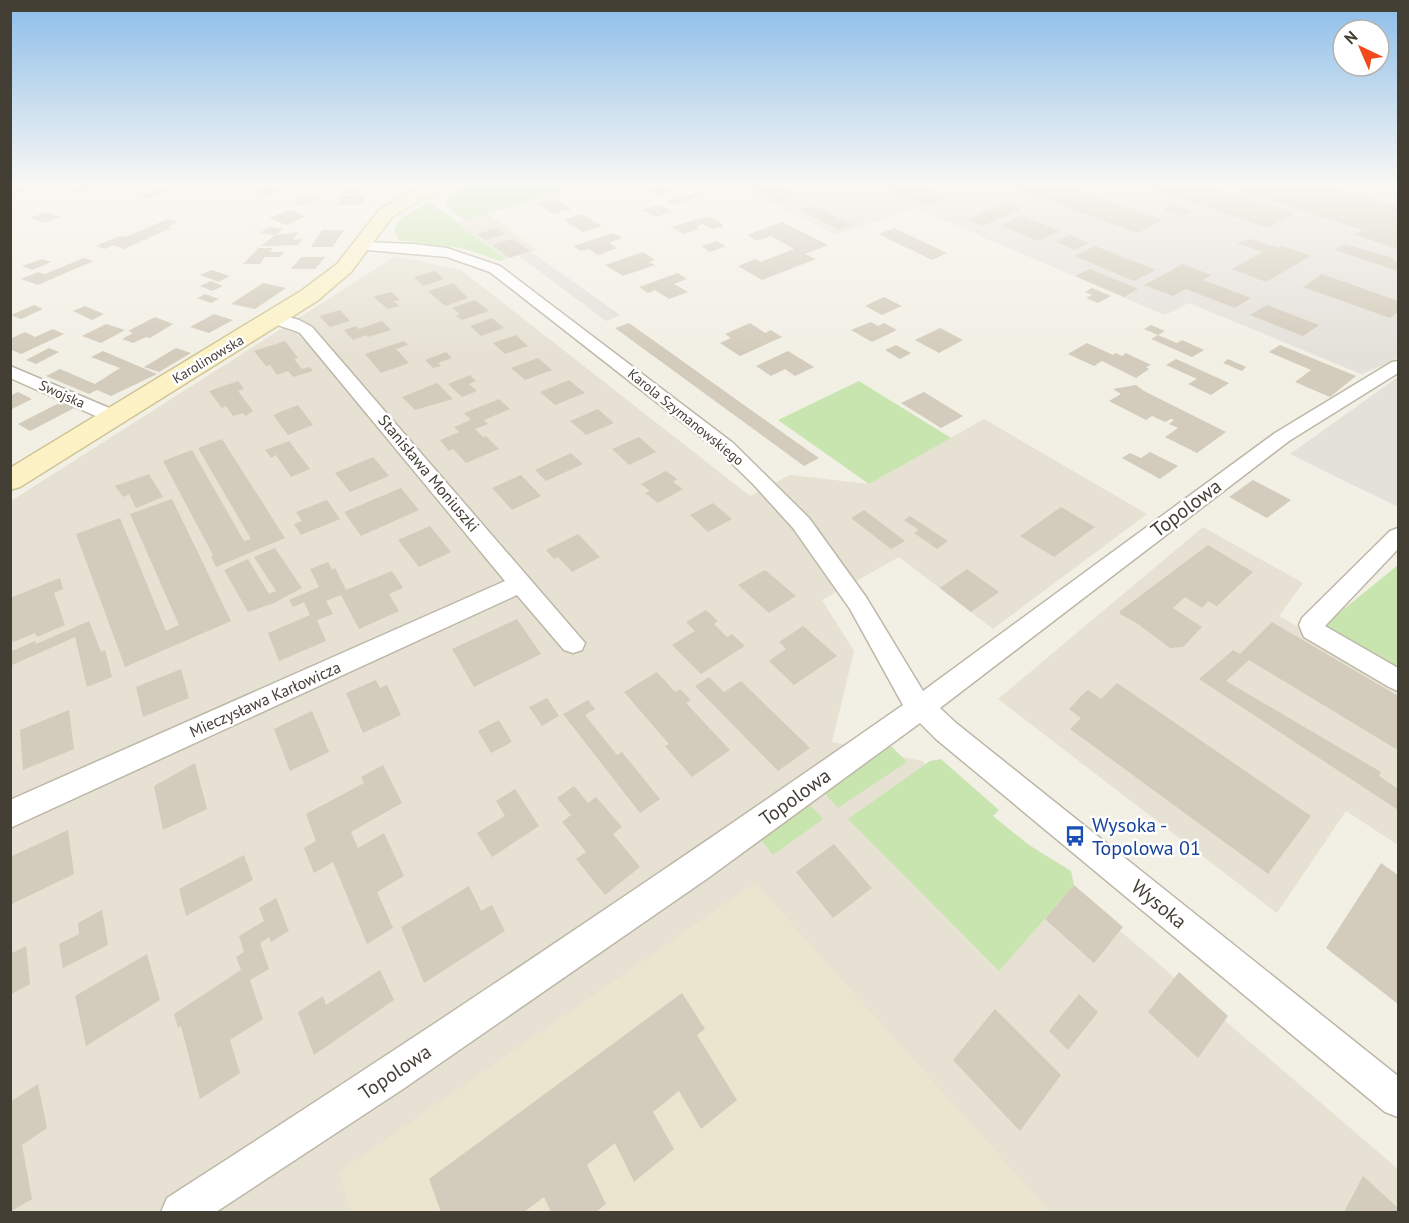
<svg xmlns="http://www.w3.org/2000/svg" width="1409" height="1223" viewBox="0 0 1409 1223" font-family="'PT Sans',sans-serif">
<rect width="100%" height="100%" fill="#f2efe5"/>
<path fill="#e6e1d3" d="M487 214 537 250 505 259 457 222Z
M396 256 461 270 750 496 790 475 869 484 984 419 1147 514 993 629 899 557 822 600 854 651 832 742 922 761 1398 1169V1212H11V501Z
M1203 527 1303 583 1279 616 1398 685V845L1346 811 1277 913 998 699Z"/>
<path fill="#e4e0da" d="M729 182H1352L1398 196V357L1389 363 1361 374 1189 303 1165 315 915 208 837 235Z
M530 251 620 315 606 321 518 255Z
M1398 377V507L1290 454Z"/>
<path fill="#ebe5cf" d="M755 883 1050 1212H350L339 1172Z"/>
<path fill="#c9e5af" d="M473 182H551L564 190 465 220 446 206 449 196Z
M430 202 505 259 500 261 462 248 399 240 394 229 402 218Z
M859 381 951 438 869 484 778 420Z
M1398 565V671L1324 629 1334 617Z
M891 746 907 762 838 808 825 794Z
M941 759 999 810 993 816 1029 845 1071 871 1074 885 999 971 848 819 930 761Z
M810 805 823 819 773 855 761 840Z"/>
<path fill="#d3cbbb" d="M22 182 33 188 10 196V185Z
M107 182 80 193 71 190 87 184 83 182Z
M737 182H770L800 196 779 203Z
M868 182H913L949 197 925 206Z
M1015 182H1098L1079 191 1163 220 1137 233 1007 186Z
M1198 182 1295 213 1268 228 1134 183Z
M1214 183 1314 182 1398 207V249L1355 235 1363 230Z
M365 184 370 186 369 189 347 194 343 192Z
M662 185 671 191 657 195 648 190Z
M269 186 279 191 267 196 254 192Z
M161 188 168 190 146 199 138 196Z
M698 192 704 195 672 205 666 202Z
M304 194 310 197 315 195 321 199 299 206 293 203 300 200 293 197Z
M367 195 363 205H338L343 196Z
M553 198 572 209 553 214 535 203Z
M1005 202 1022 209 982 226 967 220Z
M1173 204 1192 211 1181 216 1162 210Z
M659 205 672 212 655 217 642 210Z
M813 206 853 225 839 230 799 210Z
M290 210 307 216 286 225 269 218Z
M46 212 61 217 45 223 30 218Z
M582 214 602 226 583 232 563 220Z
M708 216 715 219 723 225V227L712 229 703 224 696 227 699 229 684 234 671 227Z
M1022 216 1060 231 1038 241 1000 225Z
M168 219 178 222 167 227 171 228 124 249 113 245 105 249 96 246 120 236 125 237Z
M782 222 828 245 805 254 816 259 762 280 738 266 756 259 761 262 794 249 771 236 757 241 747 235Z
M269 227 283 229 275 235 298 232 293 240 302 239 298 245 261 246 275 235 260 233Z
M497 228 505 234 485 240 477 234Z
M894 228 947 253 932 260 878 234Z
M322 230H344L333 247H311Z
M613 233 622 238 609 243 617 248 598 255 589 249 581 251 573 246Z
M1069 235 1089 243 1075 250 1056 242Z
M513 239 530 251 509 258 492 245Z
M1251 239 1278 248 1282 246 1311 256 1266 282 1232 269 1263 252 1236 243Z
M716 241 726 246 710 252 701 246Z
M1344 244 1394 258 1392 260 1398 262V271L1335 250Z
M1095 246 1156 270 1134 281 1074 256Z
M258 248H273L270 252H284L280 257H265L260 264H243Z
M643 252 655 260 649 262 655 265 623 276 605 265Z
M301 257H325L315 269H291Z
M84 258 93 261 38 285 21 279 38 272 45 274Z
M42 259 51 262 32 270 22 266Z
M1183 264 1211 275 1203 280 1251 298 1235 308 1186 289 1173 296 1144 285Z
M1090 269 1138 289 1124 297 1075 276Z
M212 270 230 276 219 282 200 275Z
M435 271 444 279 423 286 414 277Z
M678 273 687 279 674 284 688 292 669 299 655 290 648 293 639 287Z
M1322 274 1398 301V312L1390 318 1303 287Z
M211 281 223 286 212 291 200 286Z
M263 283 286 288 255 309 231 304Z
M453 283 468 298 445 306 428 291Z
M1092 288 1111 296 1098 303 1086 298 1092 295 1085 292Z
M391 292 400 300 394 301 399 306 388 309 373 297Z
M205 294 219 299 211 303 197 298Z
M884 297 902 306 882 315 865 306Z
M475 300 489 311 462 320 456 316 460 314 452 308Z
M34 305 43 309 21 319 11 315Z
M1267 305 1319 325 1303 336 1250 315Z
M85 306 104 314 92 320 73 311Z
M340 310 350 321 330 327 319 316Z
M214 314 233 320 209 333 190 327Z
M155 317 173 324 150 338 146 337 133 343 122 339 133 333 128 331Z
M492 318 504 328 481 336 470 326Z
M382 321 391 330 368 337 366 335 353 340 344 330 356 326 359 329Z
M871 322 878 326 884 323 897 330 872 342 851 330Z
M629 323 796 442 819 458 804 466 615 328Z
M750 323 765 333 771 330 782 337 740 356 720 343 731 338 725 334Z
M106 324 125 330 101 343 82 336Z
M1151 325 1165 331 1158 335 1144 329Z
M940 328 963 340 939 353 915 340Z
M53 329 64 334 21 354 10 349V339L25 332 35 337Z
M516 335 528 346 505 354 493 343Z
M1158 335 1177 343 1182 340 1204 350 1192 357 1151 339Z
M285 341 298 358 294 359 302 369 310 367 313 371 293 377 288 371 277 375 270 365 266 366 254 351Z
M404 341 408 345 396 349 409 363 381 373 365 354Z
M1087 343 1113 355 1116 353 1122 356 1126 353 1151 365 1146 367 1149 369 1136 378 1102 361 1094 366 1068 354Z
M896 345 911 353 900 359 885 350Z
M1280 345 1356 376 1330 397 1295 382 1311 370 1269 352Z
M49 348 59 352 36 364 26 360Z
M176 348 191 353 159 372 144 367Z
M103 351 157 374 111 396 97 390 89 394 46 376 60 369 95 384 120 368 91 357Z
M788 351 814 367 795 376 785 369 771 376 756 366Z
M446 352 452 358 438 363 441 366 433 368 425 360Z
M538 358 552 370 525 380 511 368Z
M1176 359 1229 383 1211 395 1188 384 1197 379 1166 365Z
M1228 359 1246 367 1242 371 1223 363Z
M470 375 476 381 469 384 477 391 462 397 448 384Z
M569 380 585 393 555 405 540 392Z
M238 381 244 389 238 391 253 411 245 416 243 413 233 416 226 406 222 408 209 391Z
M437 383 453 399 415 410 402 397Z
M1136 385 1144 391 1226 432 1197 453 1165 437 1178 428 1169 424 1174 420 1171 419 1165 422 1152 416 1146 420 1109 401 1121 394 1113 389Z
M18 392 32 399 10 410V396Z
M924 392 963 416 941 428 901 403Z
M499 399 510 409 484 420 488 424 475 429 483 437 486 436 499 449 466 463 453 449 449 451 440 440 459 432 454 427 471 420 464 413Z
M65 400 78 406 30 431 18 424Z
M298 405 313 425 288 435 273 415Z
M598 409 614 423 586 435 570 421Z
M639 437 656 452 629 465 612 449Z
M222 439 285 538 216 567 211 556 213 555 163 461 192 450 244 541 251 539 198 448Z
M289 441 310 469 291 477 276 455 271 458 265 450Z
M1150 452 1178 466 1160 479 1122 458 1130 453 1141 458Z
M571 453 583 464 546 481 535 470Z
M373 457 389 476 350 492 335 473Z
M666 471 677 479 673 482 683 489 658 503 645 493 650 491 641 484Z
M149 474 163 497 136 508 129 494 123 497 115 486Z
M521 475 541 496 512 510 492 488Z
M1253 480 1291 500 1267 518 1229 497Z
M401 488 419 510 361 536 344 512Z
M172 499 231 621 125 667 76 534 120 518 166 631 179 625 130 514Z
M327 500 340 519 301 535 294 524 302 521 296 512Z
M713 503 732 519 708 532 690 515Z
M1061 507 1095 527 1054 557 1020 536Z
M864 510 905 541 891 549 851 518Z
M910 516 925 526 948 541 937 549 914 533 919 530 904 520Z
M430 526 451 552 419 567 398 540Z
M578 534 600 557 572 572 558 557 554 559 546 550Z
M1208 545 1253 572 1217 606 1208 601 1202 608 1185 597 1173 608 1202 627 1183 647 1170 648 1138 624 1120 614V611Z
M275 548 302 588 274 603 248 612 224 570 248 559 269 594 276 591 254 557Z
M328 562 332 570 335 568 346 590 392 571 403 588 389 594 399 611 359 629 341 595 326 601 333 614 317 620 326 641 279 661 268 633 310 615 304 602 293 607 289 600 319 587 310 569Z
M967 569 999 592 971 612 940 588Z
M765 570 796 596 769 613 738 585Z
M60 578 63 589 54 593 65 625 37 637 35 633 13 642 10 632V598Z
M706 610 718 621 714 624 727 637 732 634 745 646 701 674 672 645 695 631 686 622Z
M517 619 541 654 474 687 452 649Z
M89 621 101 652 105 650 112 677 87 687 75 637 10 666V652L35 641 36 644Z
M1272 622 1398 696V745L1396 749 1249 660 1226 681 1381 772 1379 776 1398 789V810L1199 679 1233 650 1240 654Z
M803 626 837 656 794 685 769 661 786 649 779 642Z
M181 669 189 698 143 717 136 687Z
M657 672 675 692 680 689 691 700 686 703 730 750 692 777 665 746 669 744 624 692Z
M709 677 724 692 741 681 810 748 778 771 695 686Z
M376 680 380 688 387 685 401 715 363 733 346 693Z
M1117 683 1311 816 1268 874 1070 729 1081 718 1069 709 1084 693 1088 690 1101 699Z
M547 698 559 716 542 726 529 707Z
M588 700 595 709 585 715 617 755 622 752 660 799 640 813 563 714Z
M69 710 74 749 23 770 20 730Z
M312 711 329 752 290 771 274 729Z
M499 720 512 742 491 753 478 731Z
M195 763 207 809 163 830 154 786Z
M383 765 402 803 351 832 358 848 384 833 404 876 377 892 393 928 367 944 333 862 314 873 304 848 316 841 306 814 364 783 361 777Z
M574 786 588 803 596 797 622 827 613 834 640 867 605 895 576 859 586 852 562 822 571 815 557 798Z
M515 789 539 826 492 857 477 833 505 816 496 801Z
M68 830 74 874 10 905V857Z
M834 844 872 888 833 918 796 872Z
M244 855 253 880 186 916 179 889Z
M1381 863 1398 875V1004L1326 948Z
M1074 885 1123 927 1094 963 1045 919Z
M469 886 481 911 492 905 505 931 424 983 401 927Z
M276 898 289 931 271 942 269 937 260 943 269 969 250 980 263 1019 230 1040 240 1073 200 1099 181 1026 178 1028 174 1014 241 970 236 957 244 952 239 936 264 921 259 908Z
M102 910 108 945 63 968 59 944 79 934 78 923Z
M26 946 30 984 10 995V954Z
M147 954 160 1000 86 1046 75 996Z
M380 970 394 1000 314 1055 298 1012 323 996 326 1005Z
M1179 972 1228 1016 1198 1058 1148 1012Z
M682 993 705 1029 697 1035 737 1100 701 1129 679 1091 653 1112 674 1149 634 1182 615 1143 587 1165 606 1204 596 1212H551L544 1197 524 1212H441L429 1179Z
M1079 994 1098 1012 1068 1050 1049 1031Z
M995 1009 1061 1075 1020 1131 953 1060Z
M38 1084 47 1128 22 1145 32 1199 10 1212V1102Z
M1363 1176 1398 1208V1212H1344Z"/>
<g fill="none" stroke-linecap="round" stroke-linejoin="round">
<g stroke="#bdb7a8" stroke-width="3">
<path id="street" d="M394 182H412L417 186 411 190Z
M362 242 413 244 447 248 500 266 733 443 809 518 866 597 923 691 1275 433 1392 362 1398 361V373L1289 441 940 708 956 723 1398 1076V1117L1385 1112 936 739 920 723 708 878 403 1089 216 1212H161L167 1198C416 1038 661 874 903 705L850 609 793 528 753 484 719 451 490 272 447 257 357 249 355 246 357 243Z
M275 313 299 320 312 327 585 643 582 650 573 653 564 650 517 595 10 828V800L505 581 300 333C290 328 274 326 267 318Z
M10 366 121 413 123 417 121 421H107L10 378Z
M1398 528V549L1325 626 1398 668V691L1389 687 1304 637 1299 625 1302 618 1390 531Z"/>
</g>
<g stroke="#d0c497" stroke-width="3">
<path id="secondary" d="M433 182H456L454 186 429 197 421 198 418 202 392 217 351 272 317 301 20 487 10 490V468L301 291 337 264 380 209Z"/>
</g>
<use href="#street" fill="#fff" fill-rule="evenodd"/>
<use href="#secondary" fill="#fcf2c5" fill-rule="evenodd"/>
<path stroke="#949494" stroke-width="2" stroke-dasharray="4.5 4.5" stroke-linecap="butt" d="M1382 182 1398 187"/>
</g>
<linearGradient id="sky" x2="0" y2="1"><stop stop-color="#8cbdea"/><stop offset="0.52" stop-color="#f9f8f3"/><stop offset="1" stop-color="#f9f8f3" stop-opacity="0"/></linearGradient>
<rect width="1409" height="353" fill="url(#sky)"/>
<defs>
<g id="bus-bare" transform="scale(1.62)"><path d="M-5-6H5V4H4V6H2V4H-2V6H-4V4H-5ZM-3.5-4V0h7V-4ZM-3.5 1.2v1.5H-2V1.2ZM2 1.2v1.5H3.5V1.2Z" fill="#1a4fb4" stroke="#fff" stroke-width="2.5" paint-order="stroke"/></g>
</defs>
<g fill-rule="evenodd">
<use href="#bus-bare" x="1075" y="836"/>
</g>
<g text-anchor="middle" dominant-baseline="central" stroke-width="5" stroke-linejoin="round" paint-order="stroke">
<g font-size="14" fill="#443f35" stroke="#fff">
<text transform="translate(208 359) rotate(-31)">Karolinowska</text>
<text transform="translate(62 394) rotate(24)">Swojska</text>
<text transform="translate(686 417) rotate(39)">Karola Szymanowskiego</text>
</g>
<g font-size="16" fill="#443f35" stroke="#fff">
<text transform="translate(429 473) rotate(50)">Stanisława Moniuszki</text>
<text transform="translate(265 699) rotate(-24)">Mieczysława Karłowicza</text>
</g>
<g font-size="20" fill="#443f35" stroke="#fff">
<text transform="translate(1186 508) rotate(-37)">Topolowa</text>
<text transform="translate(795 797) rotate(-36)">Topolowa</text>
<text transform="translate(1159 904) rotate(39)">Wysoka</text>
<text transform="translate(395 1072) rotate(-34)">Topolowa</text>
</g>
<g font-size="20" fill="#164399" stroke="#fff" text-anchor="start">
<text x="1092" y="825">Wysoka -<tspan x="1092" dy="23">Topolowa 01</tspan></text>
</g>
</g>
<rect width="1409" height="1223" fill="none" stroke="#443f35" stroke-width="24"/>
<g transform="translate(1361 48) rotate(316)"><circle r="28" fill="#ffffff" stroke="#b4b2ae" stroke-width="1.5"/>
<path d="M0-4.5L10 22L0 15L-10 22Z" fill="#f24a1c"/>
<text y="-9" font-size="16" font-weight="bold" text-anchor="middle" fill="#443f35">N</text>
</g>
</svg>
